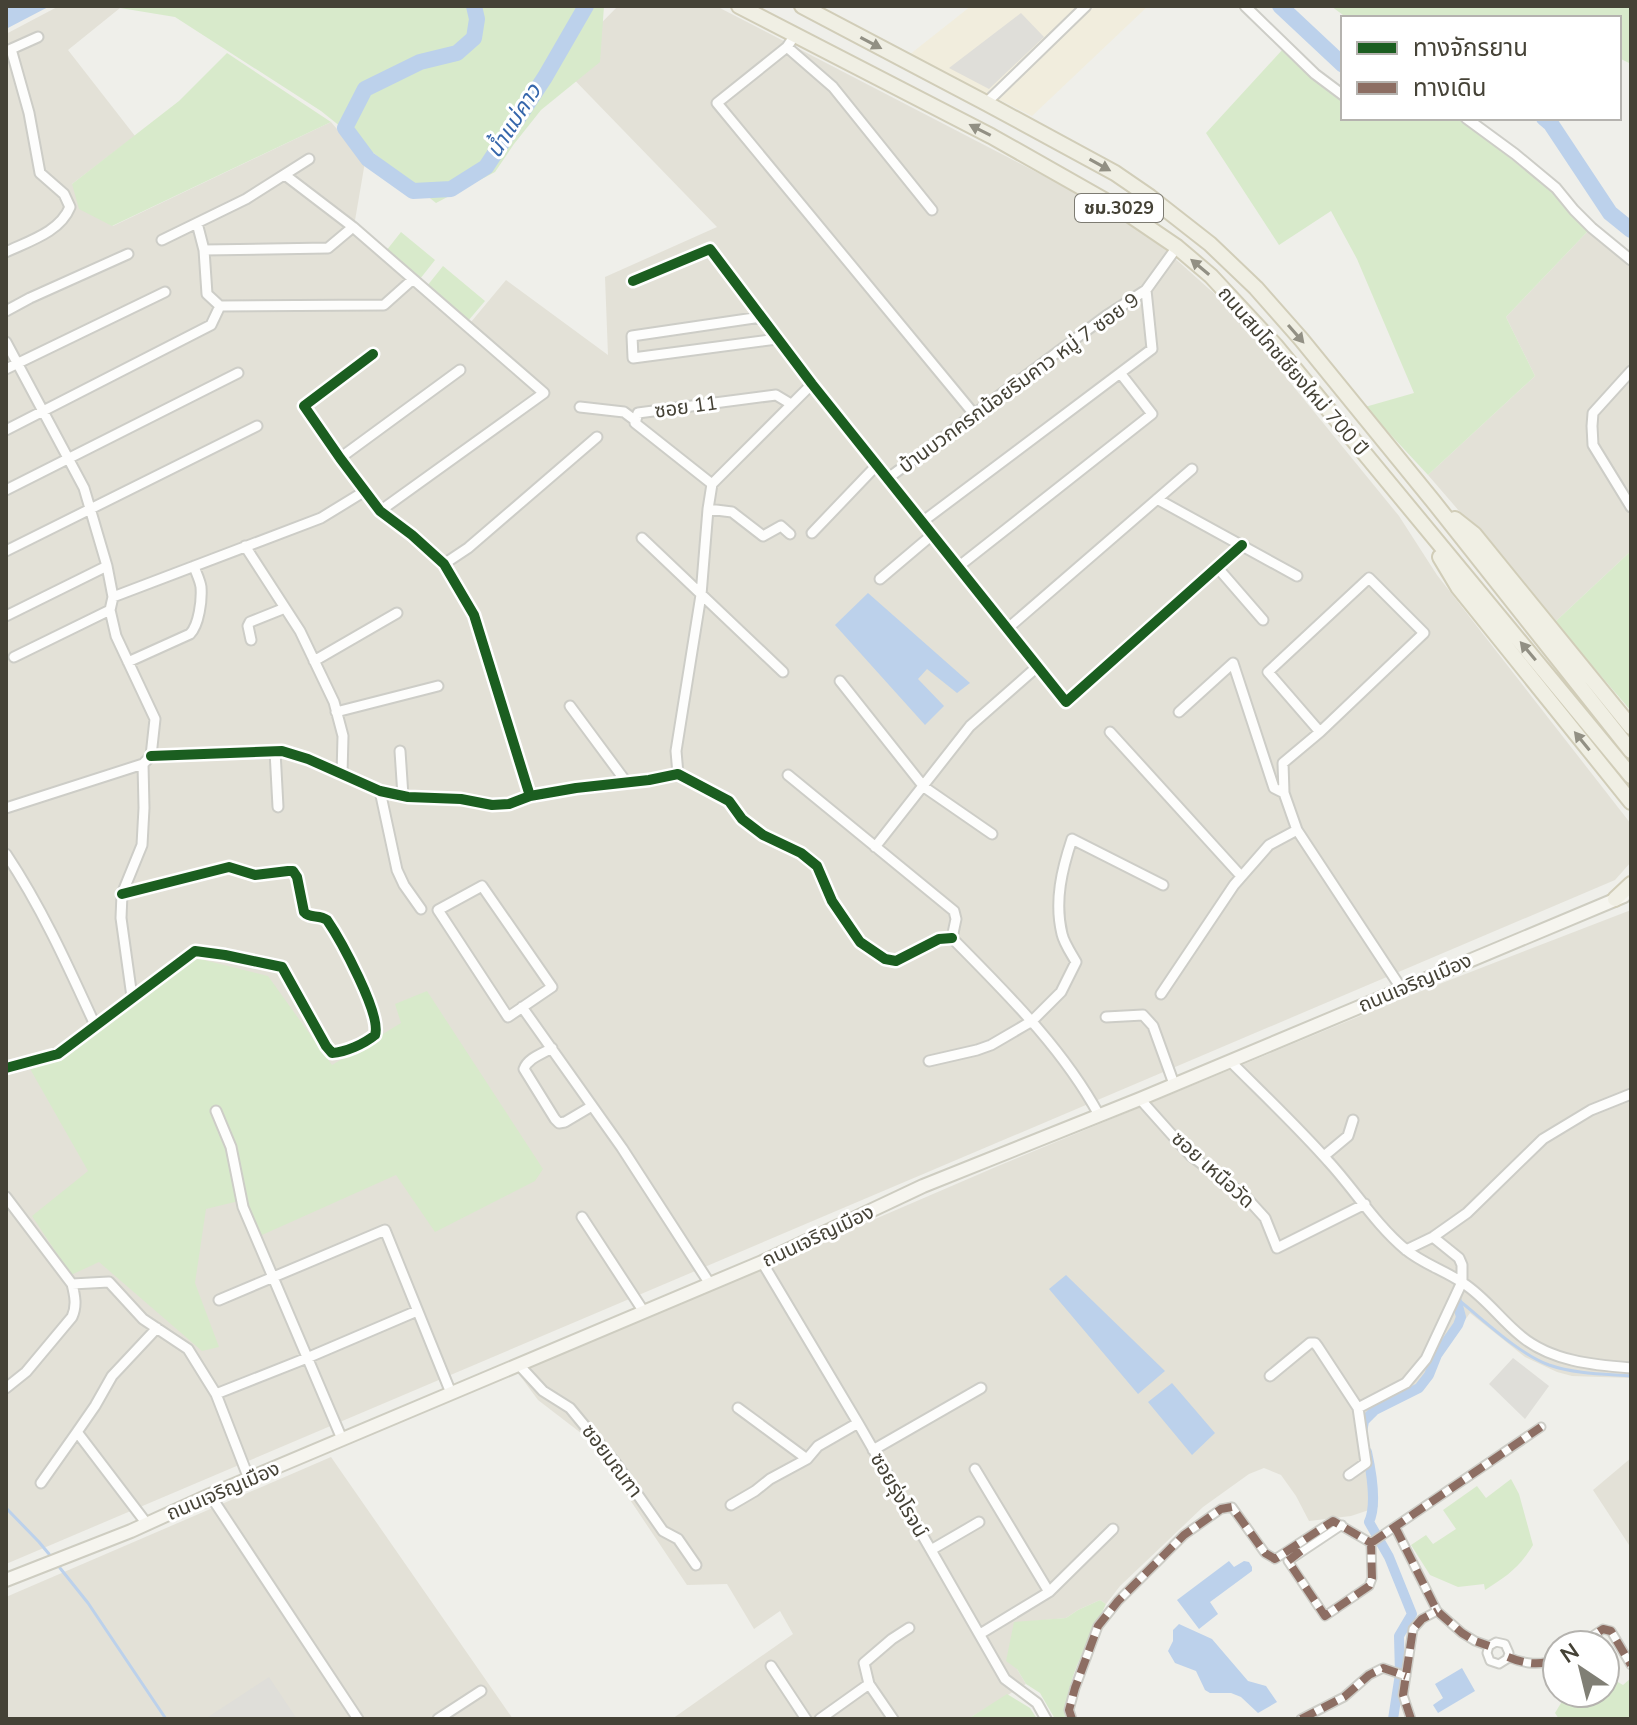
<svg xmlns="http://www.w3.org/2000/svg" width="1637" height="1725" viewBox="0 0 1637 1725" font-family="'Nunito Sans','Noto Sans Thai',sans-serif">
<rect width="100%" height="100%" fill="#efefea"/>
<path fill="#e3e1d7" d="M59 6H108L120 8 68 50 135 136 72 184 113 226 331 122 365 162 353 232 466 328 506 280 608 355 605 277 717 227 560 65 618 6H716L1104 207 1161 246 1227 305 1399 516 1437 575 1631 824V862L1615 880 6 1564V34Z
M1588 231 1631 267V551L1555 622 1428 475 1535 376 1506 317Z
M1631 910V1378L1572 1376 1557 1372 1525 1357 1470 1313 1454 1335 1422 1390 1393 1404 1374 1416 1365 1426 1372 1479 1378 1507 1351 1516 1309 1521 1296 1496 1281 1475 1264 1468 1249 1474 1203 1507 1120 1586 1106 1604 1100 1600 1078 1610 1066 1618 1014 1623 1017 1669 1026 1684 968 1719H672L793 1634 780 1611 754 1629 727 1584 687 1585 590 1440 538 1400 518 1373 998 1166 1406 997Z
M331 1457 513 1719H6V1597Z
M1631 1458V1548L1593 1490Z"/>
<path fill="#f1eddd" d="M971 6H1148L1032 116 909 55Z"/>
<path fill="#d8eacb" d="M108 6H604L600 62 541 110 514 144 495 172 436 203 321 111 175 17Z
M1331 6H1631V64L1619 58V18H1347Z
M1283 49 1312 79 1343 101V118L1460 119 1552 191 1588 231 1506 317 1535 376 1428 475 1365 407 1414 393 1357 259 1331 211 1279 245 1206 133Z
M227 53 331 122 112 226 79 209 72 184 179 101Z
M401 232 435 260 420 279 386 251Z
M443 266 485 301 468 321 427 286Z
M1631 551V711L1555 622Z
M196 958 268 976 332 1065 401 1023 395 1004 427 991 543 1169 535 1181 435 1232 396 1175 262 1235 243 1200 206 1209 195 1283 219 1347 202 1351 99 1262 71 1275 32 1216 88 1171 29 1067 71 1052Z
M1511 1479 1519 1494 1533 1545C1519 1568 1507 1576 1485 1590L1484 1584 1458 1587 1430 1575 1411 1545 1426 1535 1433 1544 1456 1529 1443 1510 1477 1486 1486 1498Z
M1100 1600 1106 1604C1089 1641 1066 1677 1065 1719H1055L1040 1693 1026 1684 1017 1669 1006 1661 1014 1622 1066 1618 1078 1610Z
M1607 1676 1623 1685 1631 1678V1719H1559L1555 1713 1567 1693H1605V1677Z
M1007 1694 1030 1708 1037 1719H968Z"/>
<path fill="#dfded9" d="M1021 13 1044 37 989 89 949 68Z
M1513 1358 1549 1386 1525 1419 1489 1384Z
M269 1677 297 1719H209L208 1717Z"/>
<path fill="#bcd1eb" d="M6 6H50L6 29Z
M868 593 970 683 957 693 927 669 918 679 944 706 925 725 835 625Z
M1066 1275 1165 1371 1138 1394 1049 1289Z
M1172 1383 1215 1433 1192 1455 1148 1402Z
M1229 1561 1234 1567 1244 1561 1249 1562 1252 1567V1571L1210 1602 1218 1614 1199 1629 1177 1600Z
M1179 1624 1212 1639 1248 1681 1266 1686 1277 1702 1258 1713 1241 1697 1231 1693H1210L1205 1690 1196 1671 1175 1663 1168 1651 1173 1641V1630Z
M1462 1668 1475 1691 1438 1713 1433 1705 1443 1698 1435 1684Z"/>
<g fill="none" stroke-linecap="round" stroke-linejoin="round">
<path stroke="#bcd1eb" stroke-width="3" d="M1456 1298C1483 1319 1517 1353 1549 1365 1575 1374 1604 1374 1631 1376
M6 1508 39 1542 49 1554
M60 1568 88 1603 166 1719"/>
<path stroke="#bcd1eb" stroke-width="10" d="M1362 1433 1364 1421 1375 1410 1419 1388 1429 1375 1437 1355 1458 1325 1461 1317 1456 1298
M1367 1452C1371 1470 1377 1505 1369 1522L1389 1557 1412 1614 1399 1636 1400 1674 1393 1719"/>
<path stroke="#bcd1eb" stroke-width="16" d="M474 6 477 19 474 38 457 53 420 62 365 89 345 128 368 159 413 191 451 189 486 167 545 77 586 6
M1280 6 1343 65
M1544 118 1551 124 1610 213 1631 230"/>
<g stroke="#cdcdc7" stroke-width="11">
<path id="pedestrian" d="M1342 1525 1288 1561 1325 1616 1369 1586 1372 1578 1371 1543
M1395 1527 1437 1611 1462 1633 1475 1641 1489 1646 1496 1642 1505 1644 1509 1653 1507 1659 1499 1664 1490 1661 1487 1653 1489 1646
M1371 1543 1541 1427
M1579 1645 1603 1629 1611 1631 1631 1665
M1508 1657C1525 1664 1540 1666 1557 1659
M1072 1719 1069 1710 1075 1688 1098 1626 1118 1601 1184 1535 1221 1509 1232 1507 1265 1553 1275 1559 1333 1521 1371 1543
M1301 1719 1344 1697 1369 1675 1383 1668 1406 1676
M1411 1719 1403 1695 1413 1629 1422 1619 1437 1611"/>
</g>
<g stroke="#cdcdc7" stroke-width="13">
<path id="minor" d="M1245 6 1315 74 1343 95
M795 35 787 47 717 103 974 414
M787 47 833 87 932 210
M9 50 38 37
M986 103 1086 6
M1466 118 1515 154 1556 188 1574 210 1592 228 1631 260
M285 175 353 227 544 393 380 511
M197 223 204 250 207 294 220 306
M162 240 246 199 309 159
M204 250 328 248 353 227
M6 252C29 241 60 232 70 207L64 194 40 173 29 113 11 49
M633 281 710 249 812 384 1066 702 1242 545
M6 311 30 298 128 254
M761 317 632 336 633 358 777 339
M6 342 84 488 107 566 113 597 110 610 116 636 155 719 151 756 143 764 6 808
M373 354 304 406 340 458 380 511 412 535 444 564 474 615 530 796
M6 369 165 292
M1631 371 1593 413 1592 426 1593 445 1631 507
M580 407 624 412 636 421
M6 430 211 325 220 306 384 305 412 280
M340 458 460 370
M887 479 1106 316 1146 290 1177 247
M712 484 635 423 638 413 776 395 791 404
M6 490 238 373
M1157 499 1297 576
M708 509 732 512 763 536 781 526 790 534
M922 522 1152 349 1146 290
M812 533 877 465
M642 538 783 672
M245 546 300 631 334 702 343 736 342 775
M6 551 257 426
M444 564 468 548 597 437
M958 567 1152 414 1121 374
M1217 567 1263 620
M880 579 932 535
M113 597 321 518 365 491
M6 616 107 566
M1007 629 1192 469
M251 640 248 626 250 622 285 608
M14 657 110 610
M314 661 397 613
M128 662 190 634C199 625 202 600 201 587 200 580 196 573 194 566
M840 681 924 787 992 834
M570 706 627 783
M336 712 438 686
M1179 712 1233 663 1274 788 1284 793
M1110 732 1241 876
M1320 732 1268 672 1369 578 1424 633 1320 732 1283 763 1284 793 1297 830 1401 988
M275 751 278 807
M400 751 403 796
M151 756 282 751 308 759 380 791 408 797 461 799 492 805 509 804 530 796 576 788 649 780 678 774 729 801 742 819 763 835 801 853 817 866 832 901 860 942 885 959 896 961 939 939 952 938
M678 774 676 751 701 595 708 509 712 484 812 384
M788 775 954 911 956 919 952 938
M380 791 397 870 404 885 421 909
M875 847 970 726 1037 667
M6 854C42 908 68 966 95 1025
M482 886 552 987 508 1017 438 910Z
M952 938C1006 993 1062 1047 1099 1115
M1161 994 1234 885 1269 845 1297 830
M132 997 121 918 122 894 142 845 144 808 143 764
M522 1007 622 1148 710 1284
M1106 1017 1143 1015 1153 1026 1174 1084
M552 1048C542 1054 528 1058 524 1069L555 1119 559 1123 565 1122 592 1106
M929 1061 977 1050 991 1045 1032 1021 1061 992 1076 962C1071 953 1064 943 1062 934 1054 901 1062 869 1072 839L1163 885
M1230 1061C1263 1094 1297 1126 1328 1161 1354 1189 1376 1225 1405 1249 1423 1264 1444 1270 1463 1283 1485 1297 1501 1320 1521 1336 1551 1361 1593 1365 1631 1368
M6 1068 58 1054 195 951 225 955 282 967 326 1046 332 1053C346 1052 364 1044 375 1035 382 1015 340 939 327 920 319 914 310 919 304 912L297 877 293 871H288L255 875 229 867 122 894
M1140 1099 1190 1155 1245 1196 1265 1218 1277 1248 1365 1204
M216 1111 231 1147 243 1207 342 1439
M1324 1156 1348 1136 1353 1120
M6 1197 72 1284 109 1282 143 1319 188 1349 216 1394 249 1479
M582 1217 644 1312
M1406 1250 1433 1237 1467 1213 1543 1139 1591 1110 1631 1094
M762 1262 858 1423 1005 1679 1037 1703 1046 1719
M219 1300 385 1230 451 1393
M519 1365 543 1391 570 1408 617 1465 663 1531 678 1539 696 1565
M1270 1376 1310 1343H1315L1318 1347 1358 1408 1366 1463 1349 1475
M6 1388 26 1372 72 1317C77 1306 75 1296 72 1284
M216 1394 307 1358 417 1311
M738 1408 807 1459
M1358 1408 1406 1383 1426 1359 1462 1282V1265L1459 1258 1433 1237
M873 1450 981 1388
M975 1469 1049 1592
M41 1483 77 1432
M210 1495 358 1719
M731 1505 755 1491 770 1479 807 1459 818 1446 858 1423
M147 1524 77 1432 95 1406 112 1376 157 1328
M931 1550 979 1522
M980 1634 1049 1592 1113 1529
M771 1666 806 1719
M438 1719 481 1691
M820 1719 869 1684
M893 1719 869 1684 864 1663 892 1639 909 1628"/>
</g>
<g stroke="#cecdc1" stroke-width="16">
<path id="secondary" d="M6 1580 131 1531 210 1495 762 1262 923 1186 1140 1099 1624 896"/>
</g>
<g stroke="#d1cdb8" stroke-width="18">
<path id="primary" d="M739 6 991 136 1127 213 1177 247 1211 276 1275 345 1631 776
M802 6 986 103 1115 173 1150 197 1210 244 1256 288 1301 339 1433 501 1631 751
M1455 519 1474 534 1631 727
M1440 557 1458 587 1631 802
M1615 899 1631 884"/>
</g>
<use href="#pedestrian" stroke="#fdfdfc" stroke-width="7"/>
<use href="#minor" stroke="#fdfdfc" stroke-width="9"/>
<use href="#secondary" stroke="#f6f5ef" stroke-width="12"/>
<use href="#primary" stroke="#f0efe4" stroke-width="14"/>
<path stroke="#8d6e63" stroke-width="8" stroke-dasharray="16 8" stroke-linecap="butt" d="M1395 1527 1437 1611 1462 1633 1475 1641 1489 1646
M1371 1543 1541 1427
M1301 1551 1288 1561 1325 1616 1369 1586 1372 1578 1371 1543
M1579 1645 1603 1629 1611 1631 1631 1665
M1508 1657C1525 1664 1540 1666 1557 1659
M1072 1719 1069 1710 1075 1688 1098 1626 1118 1601 1184 1535 1221 1509 1232 1507 1265 1553 1275 1559 1333 1521 1371 1543
M1301 1719 1344 1697 1369 1675 1383 1668 1406 1676
M1411 1719 1403 1695 1413 1629 1422 1619 1437 1611"/>
<g stroke="#fff" stroke-width="15">
<path id="cycleway" d="M633 281 710 249 812 384 1066 702 1242 545
M373 354 304 406 340 458 380 511 412 535 444 564 474 615 530 796
M151 756 282 751 308 759 380 791 408 797 461 799 492 805 509 804 530 796 576 788 649 780 678 774 729 801 742 819 763 835 801 853 817 866 832 901 860 942 885 959 896 961 939 939 952 938
M6 1068 58 1054 195 951 225 955 282 967 326 1046 332 1053C346 1052 364 1044 375 1035 382 1015 340 939 327 920 319 914 310 919 304 912L297 877 293 871H288L255 875 229 867 122 894"/>
</g>
<use href="#cycleway" stroke="#1b5e20" stroke-width="10"/>
</g>
<defs><path id="oneway-solid" d="M-6-.8H1V-3.2L6.5 0L1 3.2V.8H-6Z" transform="scale(2)"/></defs>
<g fill="#929084">
<use href="#oneway-solid" transform="translate(871 43) rotate(28)"/>
<use href="#oneway-solid" transform="translate(980 130) rotate(-153)"/>
<use href="#oneway-solid" transform="translate(1100 165) rotate(29)"/>
<use href="#oneway-solid" transform="translate(1200 267) rotate(-140)"/>
<use href="#oneway-solid" transform="translate(1296 334) rotate(49)"/>
<use href="#oneway-solid" transform="translate(1528 651) rotate(-130)"/>
<use href="#oneway-solid" transform="translate(1582 741) rotate(-129)"/>
</g>
<g text-anchor="middle" dominant-baseline="central" stroke-width="6" stroke-linejoin="round" paint-order="stroke">
<rect fill="#fff" stroke="#7d7b72" stroke-width="2" x="1075" y="194" width="88" height="28" rx="6"/>
<g font-size="18" font-weight="bold" fill="#454236">
<text x="1119" y="208">ชม.3029</text>
</g>
<g font-size="20" fill="#454236" stroke="#fff">
<text transform="translate(1293 371) rotate(49)">ถนนสมโภชเชียงใหม่ 700 ปี</text>
<text transform="translate(1019 383) rotate(-36)">บ้านบวกครกน้อยริมคาว หมู่ 7 ซอย 9</text>
<text transform="translate(686 407) rotate(-8)">ซอย 11</text>
<text transform="translate(1415 983) rotate(-23)">ถนนเจริญเมือง</text>
<text transform="translate(1213 1170) rotate(42)">ซอย เหนือวัด</text>
<text transform="translate(818 1236) rotate(-25)">ถนนเจริญเมือง</text>
<text transform="translate(612 1461) rotate(53)">ซอยมณฑา</text>
<text transform="translate(223 1491) rotate(-23)">ถนนเจริญเมือง</text>
<text transform="translate(899 1495) rotate(60)">ซอยรุ่งโรจน์</text>
</g>
<g font-size="22" font-style="italic" fill="#3566ab" stroke="#fff">
<text transform="translate(514 121) rotate(-58)">น้ำแม่คาว</text>
</g>
</g>
<rect width="1637" height="1725" fill="none" stroke="#454236" stroke-width="16"/>
<rect x="1341" y="16" width="280" height="104" fill="#ffffff" stroke="#b5b3af" stroke-width="2"/>
<rect x="1357" y="42" width="40" height="12" fill="#1b5e20" stroke="#b5b3af" stroke-width="2"/>
<text x="1413" y="56" font-size="24" fill="#454236">ทางจักรยาน</text>
<rect x="1357" y="82" width="40" height="12" fill="#8d6e63" stroke="#b5b3af" stroke-width="2"/>
<text x="1413" y="96" font-size="24" fill="#454236">ทางเดิน</text>
<g transform="translate(1581 1669) rotate(325)"><circle r="38" fill="#ffffff" stroke="#b5b3af" stroke-width="2"/>
<path d="M0-6L14 30L0 20L-14 30Z" fill="#807f75"/>
<text y="-12" font-size="22" font-weight="bold" text-anchor="middle" fill="#454236">N</text>
</g>
</svg>
